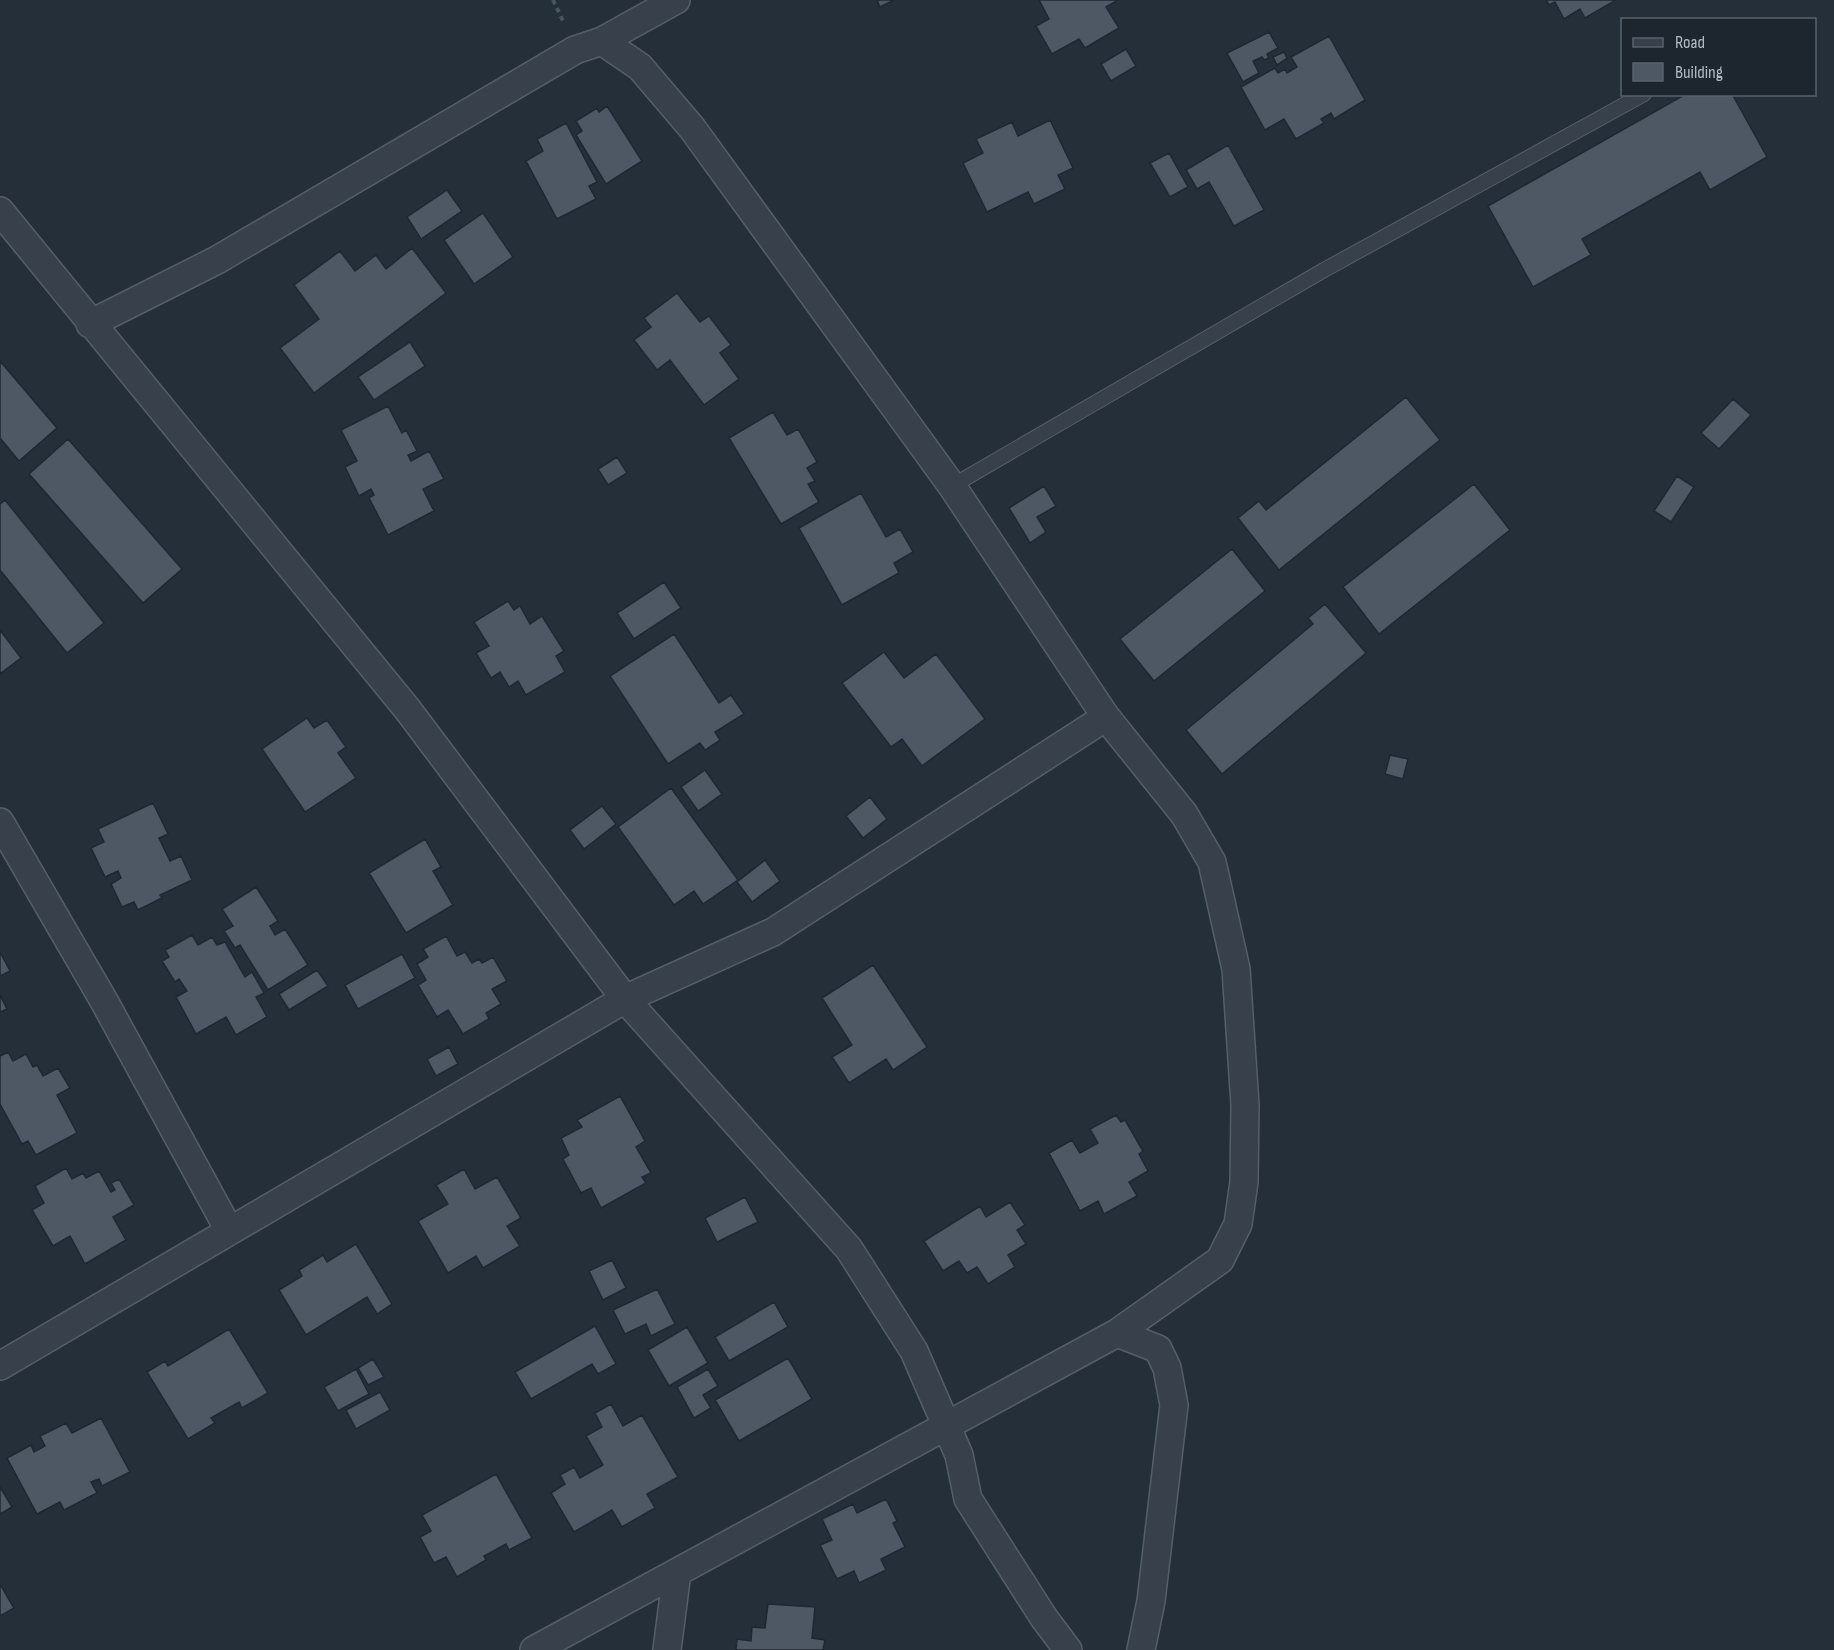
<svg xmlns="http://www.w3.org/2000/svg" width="1834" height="1650" viewBox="0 0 1834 1650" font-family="'Sofia Sans Condensed',sans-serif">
<rect width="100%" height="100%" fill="#252f3a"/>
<path fill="#4e5865" stroke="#1f2731" stroke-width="1.5" d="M877 0H894L880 7Z
M1039 0H1118L1106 7 1119 28 1085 48 1079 39 1052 54 1036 26 1049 19Z
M1546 0H1616L1585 18 1580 9 1564 19 1555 2 1549 5Z
M1269 32 1278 48 1267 54 1269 58 1264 60 1262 57 1253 61 1259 73 1243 82 1227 53Z
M1329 36 1365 100 1334 119 1331 113 1321 119 1324 123 1296 139 1284 119 1265 130 1241 87 1275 68 1278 73 1285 69 1287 73 1297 67 1291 57Z
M1126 49 1136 66 1111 81 1101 64Z
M1284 52 1287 58 1277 65 1273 57Z
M1686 94H1732L1767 157 1710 190 1700 172 1582 239 1591 255 1533 287 1488 206Z
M607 106 642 161 606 184 576 135 582 131 576 121 597 108 599 112Z
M1050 120 1073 168 1058 175 1065 189 1034 204 1028 192 987 212 963 163 983 153 976 139 1012 122 1018 136Z
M566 123 597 182 589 186 596 199 557 219 526 161 543 151 537 139Z
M1228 145 1264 210 1234 226 1209 182 1197 189 1186 170Z
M1169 153 1188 187 1170 197 1150 163Z
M447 190 462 211 421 239 407 217Z
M483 213 513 257 474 284 444 240Z
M412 248 446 293 314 393 280 348 319 319 294 285 340 251 355 271 376 255 386 269Z
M677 293 700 322 709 316 731 345 720 353 739 379 704 405 670 360 657 370 634 340 651 327 644 318Z
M410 342 425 366 374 400 358 377Z
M0 361 57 428 19 461 0 438Z
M1406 397 1440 440 1279 570 1238 518 1259 501 1266 510Z
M1733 399 1751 415 1719 449 1701 433Z
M388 406 402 433 406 430 417 451 408 455 411 461 429 451 444 479 423 489 434 511 388 535 369 498 374 495 371 489 359 496 345 467 357 461 341 430Z
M773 412 787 435 798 429 817 462 807 468 815 481 808 484 819 502 781 524 729 438Z
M68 439 182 569 143 603 29 474Z
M617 457 627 473 608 485 598 469Z
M1677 476 1694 487 1671 522 1654 511Z
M1474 484 1510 530 1379 634 1343 587Z
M1044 486 1056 506 1037 517 1046 532 1030 543 1009 508Z
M861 493 886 537 900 529 913 552 894 563 899 573 842 605 799 528Z
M5 500 104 623 67 653 0 570V504Z
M1232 549 1265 591 1154 681 1120 639Z
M664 582 681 608 634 639 617 613Z
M508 601 514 610 520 606 530 624 542 616 564 651 556 656 565 672 526 695 518 681 509 687 500 672 491 678 476 653 489 646 474 622Z
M1325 604 1366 653 1222 774 1186 730 1313 624 1308 618Z
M0 630 21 658 0 674Z
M674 634 719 703 731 695 744 714 715 732 720 740 705 750 700 743 668 764 610 676Z
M884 652 904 678 936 654 985 719 922 766 902 739 891 747 842 683Z
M307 718 314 728 327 720 346 747 338 753 356 778 305 812 262 749Z
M1390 755 1408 759 1403 779 1385 774Z
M705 770 722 794 698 811 681 787Z
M671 788 738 880 703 904 694 891 674 905 618 827Z
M870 797 887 819 863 838 846 816Z
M153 803 168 834 159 838 170 861 181 856 192 880 160 895 162 898 138 910 134 902 122 907 111 884 121 878 118 871 105 877 91 848 104 842 98 829Z
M602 806 616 824 584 849 570 830Z
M425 839 441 867 433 871 453 905 406 933 369 873Z
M765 860 780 881 752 902 737 882Z
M256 887 278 921 270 926 275 935 285 929 308 965 268 990 240 945 235 948 224 931 233 926 222 909Z
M192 935 198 945 212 937 217 945 225 942 245 977 252 972 264 993 256 997 267 1017 236 1035 226 1017 196 1034 176 997 187 991 179 979 175 982 162 961 169 957 165 950Z
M446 936 457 956 465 952 472 963 479 959 482 963 493 957 507 981 492 989 501 1004 486 1013 489 1019 463 1034 448 1010 437 1017 418 985 426 980 417 964 428 957 423 949Z
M0 952 10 971 0 976Z
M402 954 415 978 358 1009 345 985Z
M873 965 927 1047 893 1070 886 1059 849 1083 832 1057 852 1045 822 998Z
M317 970 328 986 289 1010 279 994Z
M0 995 7 1009 0 1012Z
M449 1047 458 1064 436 1076 427 1059Z
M8 1052 13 1061 26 1054 33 1067 37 1065 43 1076 58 1068 70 1088 57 1095 77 1133 36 1155 28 1141 22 1144 0 1104V1056Z
M620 1096 645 1141 636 1147 651 1173 642 1177 646 1183 601 1208 591 1188 581 1193 563 1159 569 1155 561 1138 582 1127 577 1120Z
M1116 1115 1121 1122 1125 1120 1143 1151 1139 1154 1148 1171 1129 1182 1137 1196 1104 1214 1098 1201 1080 1211 1049 1153 1072 1140 1080 1153 1098 1143 1090 1129Z
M66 1168 72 1179 83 1173 86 1178 99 1171 111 1192 115 1190 111 1183 119 1179 134 1205 113 1217 126 1240 85 1264 70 1236 53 1246 32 1210 44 1203 35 1186Z
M464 1169 475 1189 497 1177 521 1218 507 1226 520 1246 483 1268 476 1256 448 1273 418 1221 448 1204 436 1185Z
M745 1197 758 1222 717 1242 705 1218Z
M1010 1202 1025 1225 1017 1230 1026 1244 1008 1255 1015 1267 988 1284 977 1267 967 1273 959 1261 943 1271 924 1241 980 1206 986 1217Z
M356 1244 392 1304 377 1314 367 1297 306 1335 279 1290 302 1276 299 1270 323 1255 327 1262Z
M612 1260 626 1288 603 1300 589 1271Z
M657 1289 675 1324 651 1336 646 1324 625 1334 613 1310Z
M774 1302 788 1327 729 1361 715 1337Z
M595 1326 616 1364 598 1374 592 1364 531 1399 515 1372Z
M687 1327 708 1363 669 1386 648 1350Z
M229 1329 268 1393 242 1408 239 1402 211 1418 215 1423 188 1439 147 1372 165 1361 168 1366Z
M788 1358 812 1399 739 1441 715 1400Z
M373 1359 384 1377 368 1385 358 1368Z
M356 1369 369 1394 338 1411 324 1387Z
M708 1369 718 1386 703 1395 711 1408 694 1418 677 1387Z
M380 1392 390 1410 356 1429 346 1410Z
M611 1404 623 1426 642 1415 678 1477 647 1494 655 1508 622 1527 612 1510 574 1532 551 1493 565 1484 560 1475 574 1467 580 1478 603 1465 586 1436 602 1427 595 1413Z
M101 1418 130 1472 102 1486 99 1479 91 1482 97 1493 64 1510 60 1502 37 1514 7 1458 31 1445 34 1452 45 1446 40 1436 66 1423 72 1433Z
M496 1474 532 1538 509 1550 506 1544 484 1556 486 1560 457 1577 446 1557 434 1563 420 1537 431 1531 422 1515Z
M0 1487 12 1507 0 1514Z
M886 1499 897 1521 893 1523 905 1547 881 1559 886 1570 859 1583 854 1571 837 1579 820 1545 832 1540 822 1519 853 1504 857 1513Z
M0 1584 14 1608 0 1616Z
M768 1604 815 1607 812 1638 825 1640 823 1650H736L737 1639 751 1641 752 1627 765 1628Z"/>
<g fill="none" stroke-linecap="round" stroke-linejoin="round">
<g stroke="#565e68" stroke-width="16">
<path id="service" d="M952 486 1324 270 1644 94"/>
</g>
<g stroke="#565e68" stroke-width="30">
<path id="minor" d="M602 41 676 0
M0 211 408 710 625 999 849 1249 914 1351 959 1455 968 1499 1044 1618 1068 1650
M90 324 217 260 575 50 602 41 640 67 692 128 952 486 1106 717 1184 814 1212 862 1236 969 1245 1105 1244 1182 1238 1224 1220 1260 1117 1333 534 1650
M0 822 104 1001 229 1230
M1117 1333 1158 1349 1167 1368 1174 1405 1151 1601 1141 1650
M0 1366 625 999 773 932 1106 717
M667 1650 677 1572"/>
</g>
<path stroke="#46595a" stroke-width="4" stroke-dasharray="4.5 4.5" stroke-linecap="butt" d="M553 0 563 21"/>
<use href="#service" stroke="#38404b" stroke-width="14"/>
<use href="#minor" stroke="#38404b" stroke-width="27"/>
</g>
<rect x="1621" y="18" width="195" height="78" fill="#1d252f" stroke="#59616b" stroke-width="1.5"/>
<rect x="1633" y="38" width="30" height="9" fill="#38404b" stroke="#59616b" stroke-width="1.5"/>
<text x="1675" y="48" font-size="18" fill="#b4bbc6">Road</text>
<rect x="1633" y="63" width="30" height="18" fill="#4e5865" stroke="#59616b" stroke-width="1.5"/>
<text x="1675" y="78" font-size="18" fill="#b4bbc6">Building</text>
</svg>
